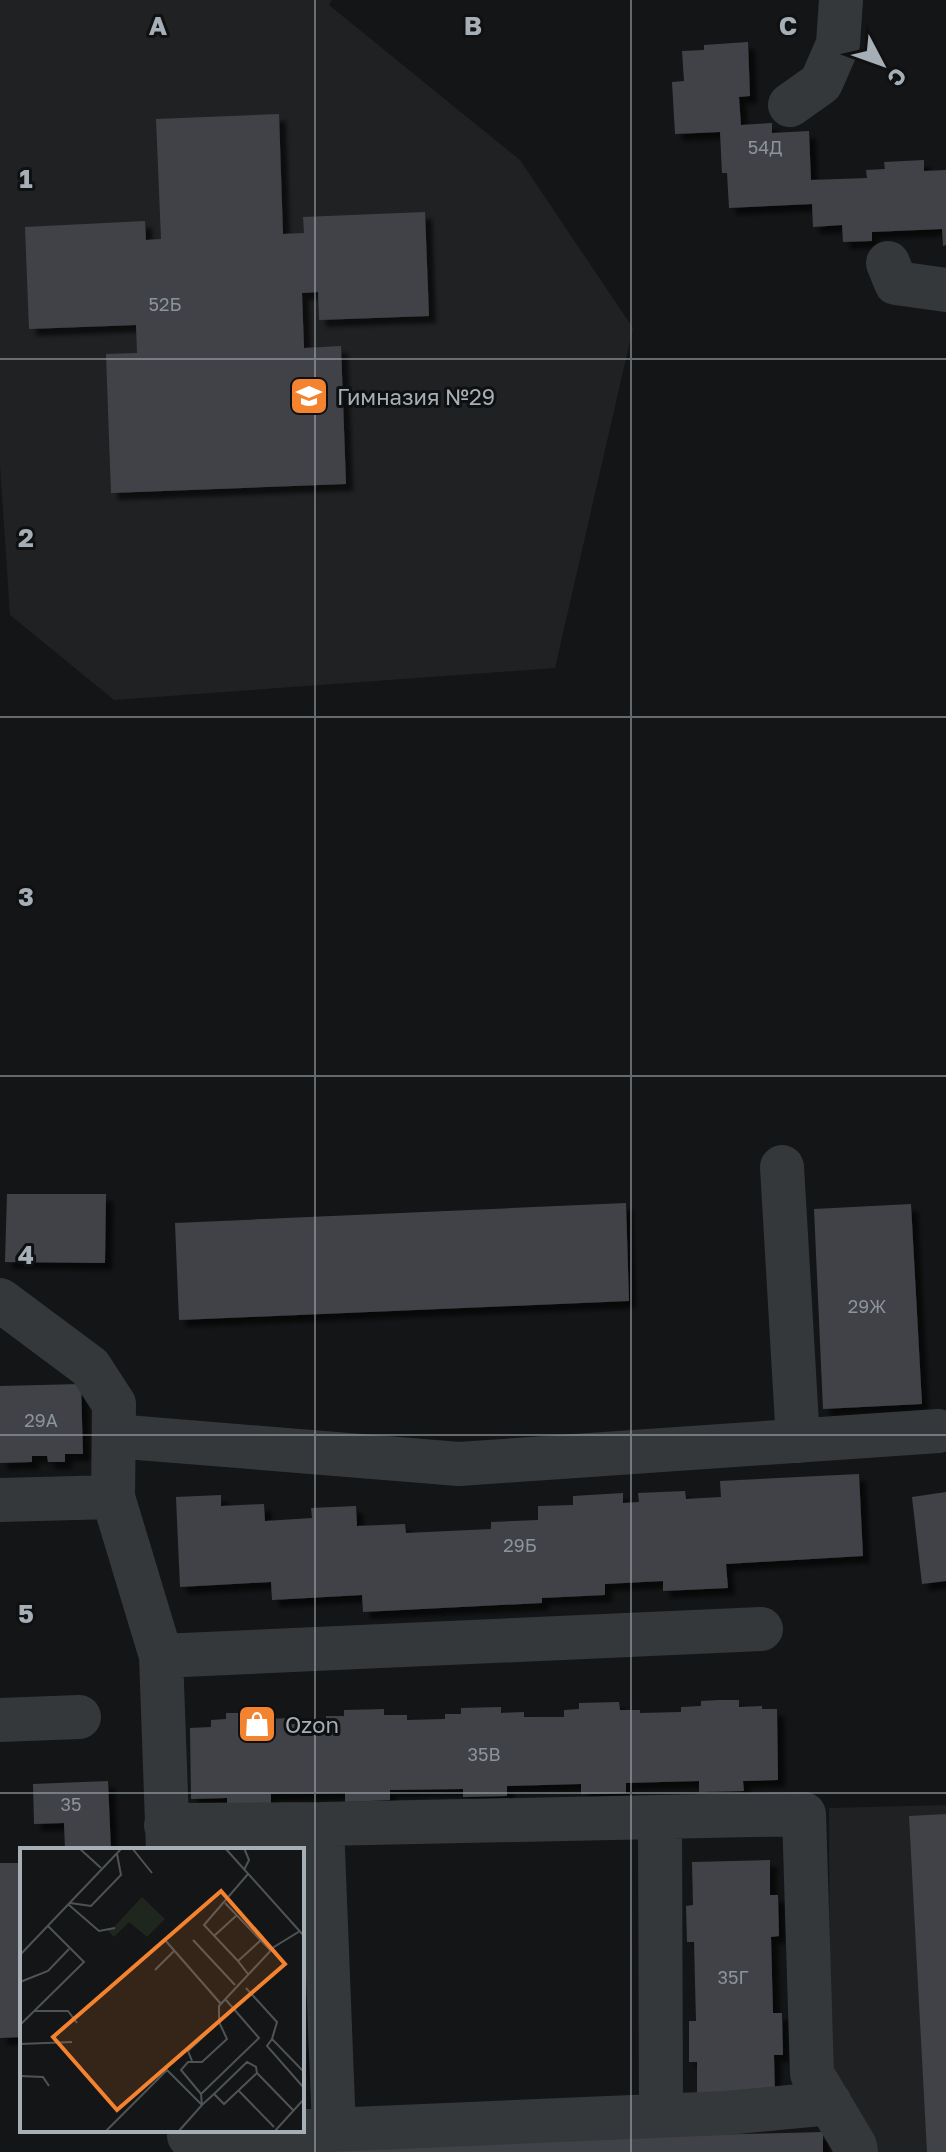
<svg xmlns="http://www.w3.org/2000/svg" width="946" height="2152" viewBox="0 0 946 2152" font-family="'Golos Text',sans-serif">
<defs>
<filter id="shadow"><feDropShadow dx="7" dy="7" stdDeviation="2" flood-color="#0009"/></filter>
</defs>
<rect width="100%" height="100%" fill="#141516"/>
<path fill="#202123" d="M0 0H332L329 5 520 160 633 328 555 668 114 700 10 615 0 465Z
M946 1805V2152H856L830 2103 829 1808Z"/>
<path fill="#404346" filter="url(#shadow)" d="M748 42 750 96 739 97 741 125 772 123V133L809 131 811 180 867 178 866 170 885 169 884 162 924 160V171L946 170V245L943 246 942 229 872 232V241L843 242 842 225 813 227 812 204 729 208 727 173H722L720 132 675 134 672 82 684 81 682 51 704 50V45Z
M279 114 283 234 304 233 303 217 425 212 429 316 319 320 318 292 302 293 304 348 341 346 346 484 111 493 106 354 137 353 136 325 29 329 25 227 145 221 146 240 161 239 156 119Z
M7 1194H106L105 1263 5 1262Z
M626 1203 629 1301 179 1320 175 1223Z
M911 1204 922 1404 823 1409 814 1209Z
M81 1384 83 1454H65V1462H48L47 1456H32V1462L0 1463V1386Z
M859 1474 863 1556 726 1564 728 1588 663 1591V1581L605 1584V1595L542 1598V1603L363 1612 362 1595 272 1600 271 1582 180 1587 176 1497 221 1495V1506L264 1504 265 1521 312 1518 311 1508 356 1506 357 1526 405 1524 406 1533 491 1529V1522L538 1520V1506L573 1505V1496L623 1493V1503L639 1502 638 1493 685 1491 686 1499 721 1497 720 1481Z
M946 1492V1581L922 1584 912 1497Z
M719 1700H739V1707L762 1706V1709H777L778 1780 743 1781 744 1791 699 1792V1781L626 1783V1793L581 1794V1784L507 1786V1796L463 1797V1789L390 1790V1800L345 1802V1793L271 1794V1806L227 1807V1798L191 1799 190 1728 211 1727V1720L226 1719V1713H267V1719L289 1718V1724H326V1716H344V1710L384 1709V1715H407V1720L445 1719V1714H461V1708L501 1707V1713L524 1712V1717H564V1710L579 1709V1703L619 1702 620 1710H640V1713L681 1712V1707L701 1706V1701Z
M108 1781 111 1850H65L64 1823 34 1824 33 1784Z
M946 1814V2152H927L909 1816Z
M770 1860V1895H778L779 1936 771 1937 773 2013H782L783 2055H774L775 2094 697 2096V2062H689V2021H696L694 1942H687L686 1906 693 1905 692 1862Z
M0 1863H18L22 2037 0 2038Z
M302 2041H305L306 2074H302Z
M823 2132V2152H232V2147Z"/>
<g fill="none" stroke-linecap="round" stroke-linejoin="round">
<path stroke="#35383b" stroke-width="44" d="M790 105 821 83 838 44 841 0
M888 263 896 283 946 290
M782 1167 798 1441
M0 1300 90 1367 114 1404 113 1497 161 1656 168 1850
M114 1436 459 1464 938 1431
M0 1500 113 1497
M161 1656 761 1629
M0 1720 79 1717
M660 1817 661 2115
M322 1824 804 1814 812 2074 855 2146 856 2152
M166 1825 322 1824 334 2130
M189 2136 726 2113 830 2103"/>
</g>
<path fill="none" stroke="#a6afb6" stroke-width="2" stroke-opacity="0.55" d="M315 0V2152M631 0V2152M0 359H946M0 717H946M0 1076H946M0 1435H946M0 1793H946"/>
<defs>
<g id="school-square" transform="scale(2)"><rect x="-9" y="-9" width="18" height="18" rx="4" fill="#f3832f" stroke="#0f1011"/><path d="M0-5L7-2L0 1L-7-2ZM-4 1L0 2.5L4 1V4Q0 6-4 4Z" fill="#fff"/></g>
<g id="shop-square" transform="scale(2)"><rect x="-9" y="-9" width="18" height="18" rx="4" fill="#f3832f" stroke="#0f1011"/><path d="M-5-2.5h2.3a2.7 3.5 0 0 1 5.4 0H5L5.5 6h-11ZM-1.5-2.5h3a1.5 2.3 0 0 0-3 0Z" fill="#fff"/></g>
</defs>
<g fill-rule="evenodd">
<use href="#school-square" x="309" y="396"/>
<use href="#shop-square" x="257" y="1724"/>
</g>
<g text-anchor="middle" dominant-baseline="central" stroke-width="6" stroke-linejoin="round" paint-order="stroke">
<g font-size="18" fill="#8c949a">
<text x="765" y="147">54Д</text>
<text x="165" y="304">52Б</text>
<text x="867" y="1306">29Ж</text>
<text x="41" y="1420">29А</text>
<text x="520" y="1545">29Б</text>
<text x="484" y="1754">35В</text>
<text x="71" y="1804">35</text>
<text x="733" y="1977">35Г</text>
</g>
<g font-size="22" fill="#a6afb6" stroke="#0f1011" text-anchor="start">
<text x="337" y="396">Гимназия №29</text>
<text x="285" y="1724">Ozon</text>
</g>
</g>
<g transform="translate(20 1848)">
<rect width="284" height="284" fill="#141516"/>
<path d="M122 49 145 71 127 89 109 74 94 89 86 81 93 80Z" fill="#1f261e"/>
<path fill="none" stroke="#4e5356" stroke-width="2" d="M59 0 81 20M112 0 132 25M205 0 284 88M224 0 229 12 224 22M50 55 71 58 101 27 97 6M205 55 251 103M49 57 79 83 95 80M194 88 217 67M145 92 201 156M173 92 215 137M0 107 102 0M218 113 184 77 228 26M135 122 155 102M228 126 218 113 241 92M0 134 28 123 49 101M226 140 257 174 252 191 284 224M206 152 239 190 181 246 161 222 168 214H182L207 191 199 174V158L254 99 280 83M14 163H48L57 175M0 177 64 114 28 78M252 191 247 198 284 240M0 196 52 194M172 213 168 203 199 174M237 225 273 262M0 228 23 229 29 238M219 243 254 279M181 246 182 257 194 246 204 256 237 225 236 219 227 214 194 246M85 284 147 222 182 257 158 284M254 284 284 251"/>
<path fill="#f3832f" fill-opacity="0.15" stroke="#f3832f" stroke-width="4" d="M201 43 265 116 97 262 33 189Z"/>
<rect width="284" height="284" fill="none" stroke="#a6afb6" stroke-width="4"/>
</g>
<g font-size="26" text-anchor="middle" font-weight="bold" fill="#a6afb6" stroke="#0f1011" stroke-width="6" stroke-linejoin="round" paint-order="stroke">
<text x="158" y="35">A</text>
<text x="473" y="35">B</text>
<text x="788" y="35">C</text>
<text x="26" y="188">1</text>
<text x="26" y="547">2</text>
<text x="26" y="906">3</text>
<text x="26" y="1264">4</text>
<text x="26" y="1623">5</text>
</g>
<g transform="translate(882 64) rotate(131)" stroke="#0f1011" stroke-width="6" paint-order="stroke">
<path d="M0-6L14 30L0 20L-14 30Z" fill="#a6afb6"/>
<text y="-12" font-size="22" font-weight="bold" text-anchor="middle" fill="#a6afb6">С</text>
</g>
</svg>
